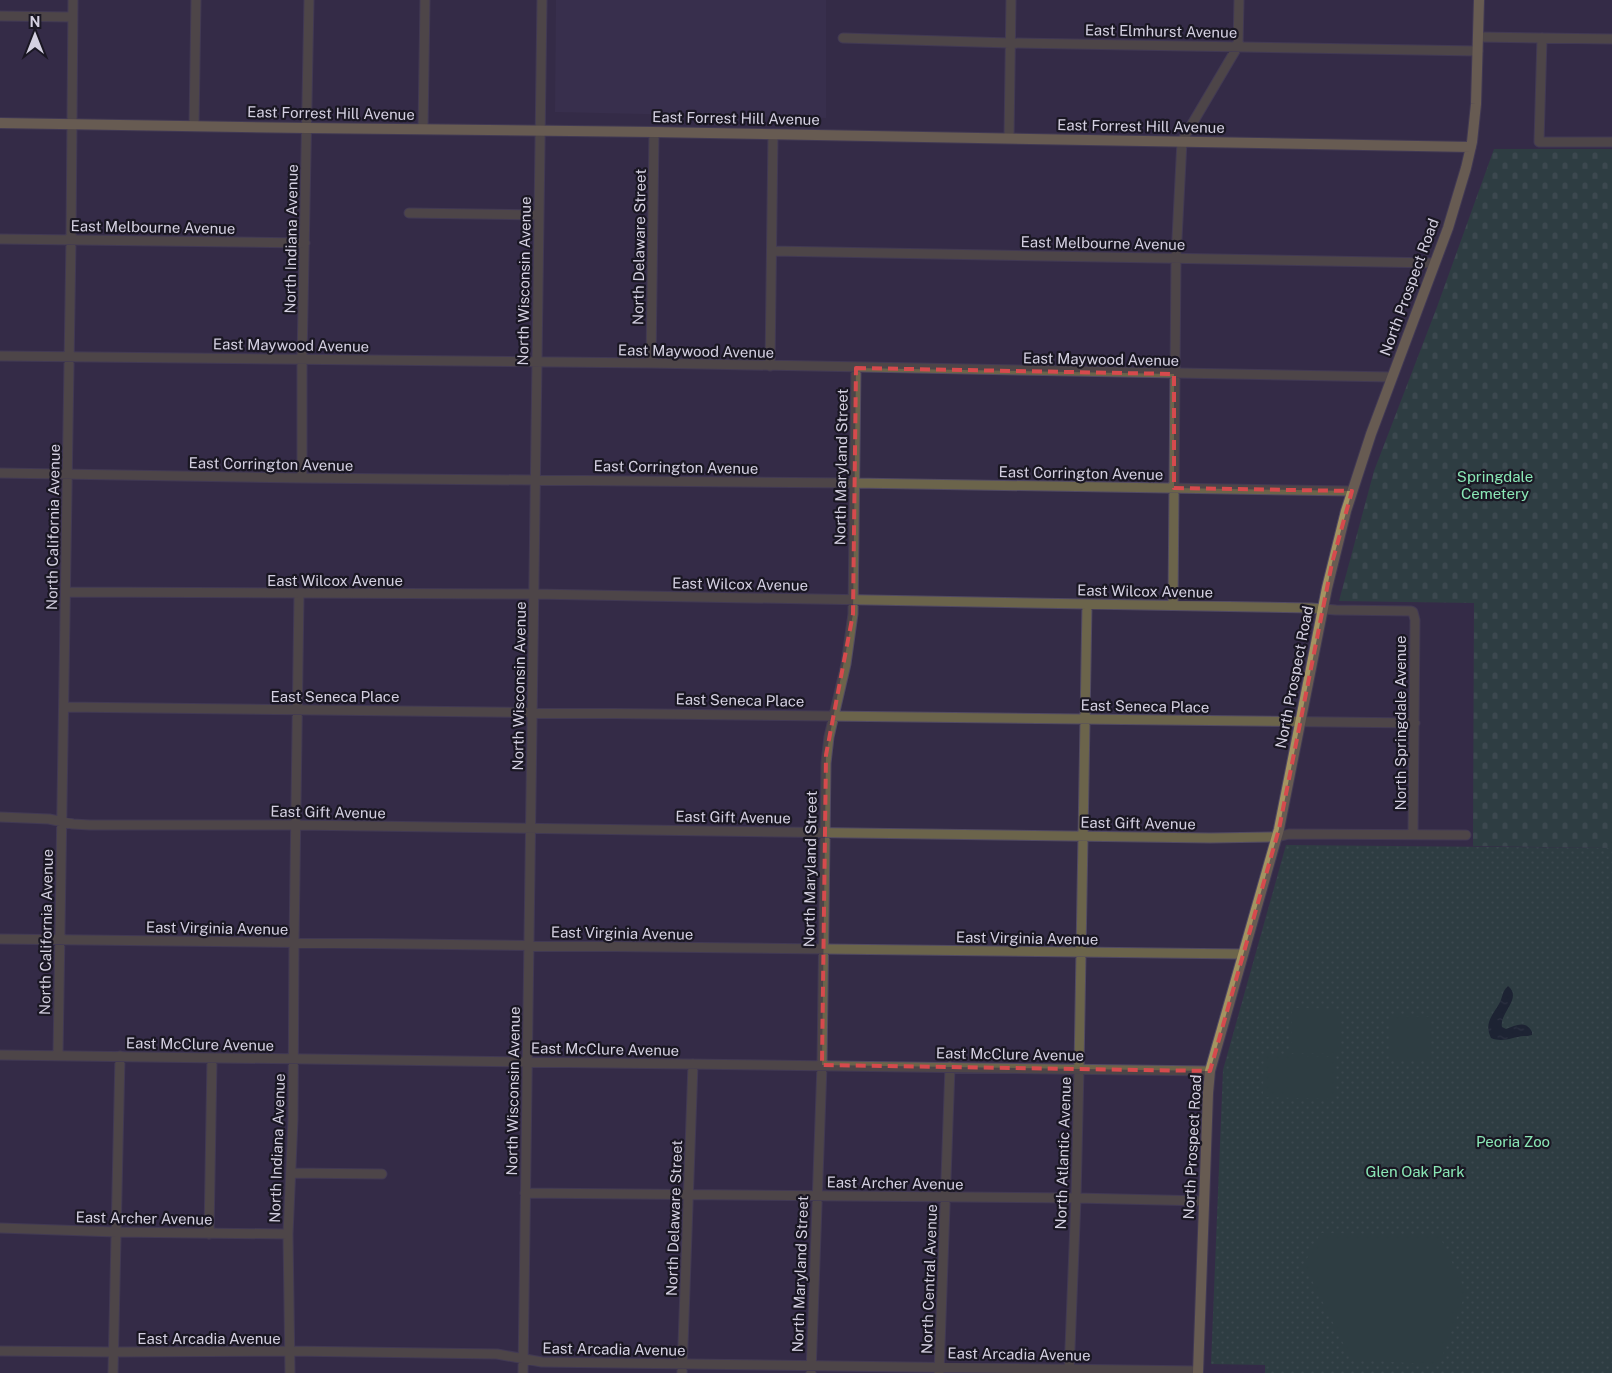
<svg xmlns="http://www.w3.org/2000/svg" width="1612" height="1373" viewBox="0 0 1612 1373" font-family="'Public Sans',sans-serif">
<defs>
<pattern id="grass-dots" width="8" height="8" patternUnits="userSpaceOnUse" patternTransform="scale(1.25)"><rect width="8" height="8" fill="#27533d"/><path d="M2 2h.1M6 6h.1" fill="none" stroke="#456b59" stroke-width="1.8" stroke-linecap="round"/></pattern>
<pattern id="cemetery-stones" width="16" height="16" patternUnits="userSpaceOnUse" patternTransform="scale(1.25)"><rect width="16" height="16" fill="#27533d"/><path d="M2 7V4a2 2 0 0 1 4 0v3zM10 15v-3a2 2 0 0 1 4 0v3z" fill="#456b59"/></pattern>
<pattern id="water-ripples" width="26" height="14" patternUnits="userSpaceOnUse" patternTransform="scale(1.25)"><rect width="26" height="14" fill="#00191b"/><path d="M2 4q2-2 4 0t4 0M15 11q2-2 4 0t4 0" fill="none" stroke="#24393c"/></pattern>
</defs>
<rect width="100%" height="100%" fill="#342c47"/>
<path fill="#3d3354" d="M556 0H826V118L555 112Z"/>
<path fill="url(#grass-dots)" d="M1286 845 1612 848V1373H1265V1365L1211 1364 1223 1070Z"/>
<path fill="url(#cemetery-stones)" d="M1494 149H1612V848L1473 846 1474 603 1339 601 1374 471 1437 307Z"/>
<path fill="#27533d" d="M1292 1008 1341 1009 1340 1054 1291 1053Z
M1391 1016 1430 1017 1429 1060H1390Z
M1264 1055 1336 1057 1335 1099 1263 1097Z
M1321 1233 1439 1235 1466 1292 1439 1365 1351 1359 1304 1264Z"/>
<path fill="url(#water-ripples)" d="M1508 986C1523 998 1499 1013 1502 1027L1506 1029C1516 1025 1526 1020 1532 1032V1035C1529 1036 1526 1036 1524 1036 1512 1037 1503 1043 1491 1038 1484 1023 1492 1016 1499 1004 1503 997 1502 991 1508 986Z"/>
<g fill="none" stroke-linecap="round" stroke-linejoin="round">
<g stroke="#514a63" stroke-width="11">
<path id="minor" d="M0 16 72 17
M1478 37 1612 39
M843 38 1010 43 1478 51
M1542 38 1539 142H1612
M194 126 196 0
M423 129 425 0
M1009 138 1011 0
M409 213 539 215
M0 239 305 243
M772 251 1435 263
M0 356 651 363 1392 377
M651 363 654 132
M770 366 773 134
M0 473 302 478 854 483 1352 491
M302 478V359L309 0
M66 592 534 594 1257 607 1311 608 1336 610 1411 611 1413 612 1415 620 1413 833
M1173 605 1176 258 1182 141 1238 46 1239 0
M64 707 1415 723
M0 817 49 819 73 824 90 825H296L1210 838 1277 837 1289 834 1466 835
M0 939 1243 954
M0 1055 1210 1071
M58 1055 71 240 73 0
M291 1173 382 1174
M525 1193 1076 1198 1204 1201
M0 1228 117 1232 288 1234
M209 1234 212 1058
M0 1351 113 1352 290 1351 497 1354 542 1362 1198 1371
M113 1373 120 1056
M290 1373 288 1234 293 1119 294 943 299 594
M523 1373 542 0
M682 1373 693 1064
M811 1373 822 1065 826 763 829 737 846 664 853 614 856 368
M939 1373 950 1067
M1069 1373 1076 1198 1079 1068 1087 605"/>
</g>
<g stroke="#514a63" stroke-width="12">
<path id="major" d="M0 123 307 128 654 132 1471 147
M1198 1373 1208 1093 1210 1071 1279 829 1327 588 1346 511 1371 434 1448 228 1466 168 1472 142 1476 104 1479 0"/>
</g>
<use href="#minor" stroke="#6b644b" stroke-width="9"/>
<use href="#major" stroke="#a49461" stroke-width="10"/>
</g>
<path d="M0 0H1612V1373H0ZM856 368 1174 374V488L1352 491 1332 563 1279 829 1210 1071 822 1065 826 755 853 614Z" fill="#342c47" fill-opacity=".55" fill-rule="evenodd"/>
<path fill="none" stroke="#d64a4d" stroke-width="4" stroke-dasharray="10 6" stroke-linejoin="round" d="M856 368 1174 374V488L1352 491 1332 563 1279 829 1210 1071 822 1065 826 755 853 614Z"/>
<g text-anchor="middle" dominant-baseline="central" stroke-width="4.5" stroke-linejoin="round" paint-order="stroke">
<g font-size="15" fill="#d4d0e1" stroke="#1a1723">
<text transform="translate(1161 31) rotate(1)">East Elmhurst Avenue</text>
<text transform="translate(331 113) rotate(1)">East Forrest Hill Avenue</text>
<text transform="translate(736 118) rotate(1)">East Forrest Hill Avenue</text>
<text transform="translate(1141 126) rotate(1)">East Forrest Hill Avenue</text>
<text transform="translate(153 227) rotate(1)">East Melbourne Avenue</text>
<text transform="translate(291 239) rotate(-89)">North Indiana Avenue</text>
<text transform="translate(1103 243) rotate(1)">East Melbourne Avenue</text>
<text transform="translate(639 247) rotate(-89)">North Delaware Street</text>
<text transform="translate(524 281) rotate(-89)">North Wisconsin Avenue</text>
<text transform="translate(1409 287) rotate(-70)">North Prospect Road</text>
<text transform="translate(291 345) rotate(1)">East Maywood Avenue</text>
<text transform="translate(696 351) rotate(1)">East Maywood Avenue</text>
<text transform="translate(1101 359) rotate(1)">East Maywood Avenue</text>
<text transform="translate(271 464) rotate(1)">East Corrington Avenue</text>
<text transform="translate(676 467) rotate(1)">East Corrington Avenue</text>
<text transform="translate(841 467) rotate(-89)">North Maryland Street</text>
<text transform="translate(1081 473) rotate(1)">East Corrington Avenue</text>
<text transform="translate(53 527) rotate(-89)">North California Avenue</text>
<text x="335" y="580">East Wilcox Avenue</text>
<text transform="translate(740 584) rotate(1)">East Wilcox Avenue</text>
<text transform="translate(1145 591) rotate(1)">East Wilcox Avenue</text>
<text transform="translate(1294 677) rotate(-79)">North Prospect Road</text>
<text transform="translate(519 686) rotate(-89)">North Wisconsin Avenue</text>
<text x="335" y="696">East Seneca Place</text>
<text transform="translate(740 700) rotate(1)">East Seneca Place</text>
<text transform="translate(1145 706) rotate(1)">East Seneca Place</text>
<text transform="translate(1400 723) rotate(-90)">North Springdale Avenue</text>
<text transform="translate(328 812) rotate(1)">East Gift Avenue</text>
<text transform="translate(733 817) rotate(1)">East Gift Avenue</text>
<text transform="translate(1138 823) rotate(1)">East Gift Avenue</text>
<text transform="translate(810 869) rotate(-89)">North Maryland Street</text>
<text transform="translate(217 928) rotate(1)">East Virginia Avenue</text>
<text transform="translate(46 932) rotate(-89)">North California Avenue</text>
<text transform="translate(622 933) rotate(1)">East Virginia Avenue</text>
<text transform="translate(1027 938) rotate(1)">East Virginia Avenue</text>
<text transform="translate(200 1044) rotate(1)">East McClure Avenue</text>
<text transform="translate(605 1049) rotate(1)">East McClure Avenue</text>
<text transform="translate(1010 1054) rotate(1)">East McClure Avenue</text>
<text transform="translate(513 1091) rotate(-89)">North Wisconsin Avenue</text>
<text transform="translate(1192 1147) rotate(-87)">North Prospect Road</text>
<text transform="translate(277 1148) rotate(-88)">North Indiana Avenue</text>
<text transform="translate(1063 1153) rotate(-88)">North Atlantic Avenue</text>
<text transform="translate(895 1183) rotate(1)">East Archer Avenue</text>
<text transform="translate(144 1218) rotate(1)">East Archer Avenue</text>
<text transform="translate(674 1218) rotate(-88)">North Delaware Street</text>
<text transform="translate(800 1274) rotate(-88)">North Maryland Street</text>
<text transform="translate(929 1279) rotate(-88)">North Central Avenue</text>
<text x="209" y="1338">East Arcadia Avenue</text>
<text transform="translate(614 1349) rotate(1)">East Arcadia Avenue</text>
<text transform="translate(1019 1354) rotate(1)">East Arcadia Avenue</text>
</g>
<g font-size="15" fill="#8ae8b6" stroke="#1a1723">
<text x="1495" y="476">Springdale<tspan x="1495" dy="17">Cemetery</tspan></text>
<text x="1513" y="1141">Peoria Zoo</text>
<text x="1415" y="1171">Glen Oak Park</text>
</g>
</g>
<g transform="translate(35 35)" stroke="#1a1723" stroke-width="4" paint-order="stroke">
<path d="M0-4L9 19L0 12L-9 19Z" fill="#d4d0e1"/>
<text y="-8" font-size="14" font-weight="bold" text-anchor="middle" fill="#d4d0e1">N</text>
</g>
</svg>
